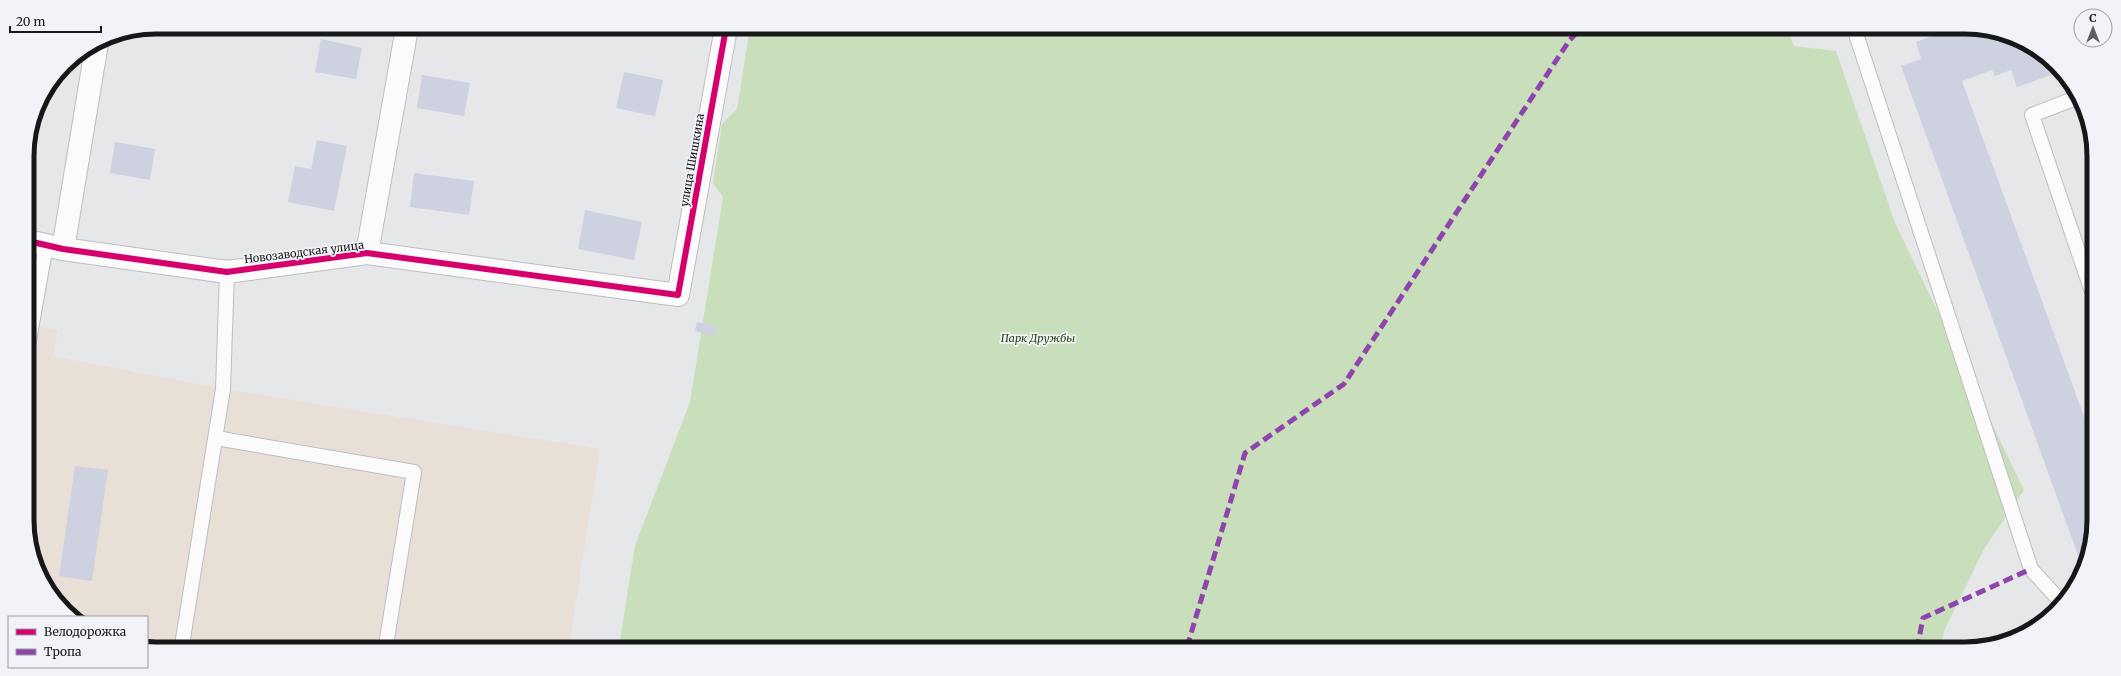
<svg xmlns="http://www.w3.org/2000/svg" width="2121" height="676" viewBox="0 0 2121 676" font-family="Merriweather,serif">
<rect width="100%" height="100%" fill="#e6e7e9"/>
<path fill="#e8e0d7" d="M28 325 58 330 53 356 223 389 600 449 569 646 147 645V617H73L59 605 29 545Z"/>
<path fill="#c9dfbb" d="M750 28 1788 31 1794 46 1836 51 1895 223 2024 490 1984 549 1944 631 1941 649 619 646 635 546 690 402 723 197 713 183 722 124 737 109Z"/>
<path fill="#cdd1e0" d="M156 27H178L177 34 145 29Z
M1945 31H1999L2037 49 2062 71 2017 87 2011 70 1995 76 1992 70 1962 81 2090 433V554L2083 569 1901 66 1921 59 1916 42Z
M321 39 362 48 356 79 315 72Z
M624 72 663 80 655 116 616 108Z
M422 75 470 83 464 116 417 108Z
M37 106 43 107 33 161 27 160V147Z
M317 140 347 146 334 211 288 202 295 166 311 169Z
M115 142 155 149 150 180 110 173Z
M414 173 474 181 469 215 410 207Z
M2091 205V219L2086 206Z
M585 210 642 222 634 260 578 249Z
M697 322 718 327 715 336 695 331Z
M75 466 108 470 92 581 59 576Z
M229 642 239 644V645H228Z"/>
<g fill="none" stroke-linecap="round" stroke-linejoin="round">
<g stroke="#bebec0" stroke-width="16">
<path id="lane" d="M1855 31 2031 569 2062 603
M2076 98 2032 115 2091 289
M28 346 46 245
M216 438 414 472 386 645
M182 645 223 389 227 272"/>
</g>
<g stroke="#bebec0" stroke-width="24">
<path id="street" d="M28 241 63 249 227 272 367 253 678 295 726 28
M63 249 97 43
M367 253 407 28"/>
</g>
<use href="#lane" stroke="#fbfbfc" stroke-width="14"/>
<use href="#street" stroke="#fbfbfc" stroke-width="22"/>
<path stroke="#8e44ad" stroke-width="5" stroke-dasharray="10 5" stroke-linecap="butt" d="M1187 647 1245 453 1344 384 1569 41 1579 30
M1917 649 1923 618 2031 569"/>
<g stroke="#f2f3f8" stroke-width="8">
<path id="cycleway" d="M28 241 63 249 227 272 367 253 678 295 726 28"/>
</g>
<use href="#cycleway" stroke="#d6006c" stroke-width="6"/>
</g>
<g text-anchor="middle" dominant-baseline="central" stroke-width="3.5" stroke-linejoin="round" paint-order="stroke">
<g font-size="11" fill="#161718" stroke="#f2f3f8">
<text transform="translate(692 160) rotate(-80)">улица Шишкина</text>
<text transform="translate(304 252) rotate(-7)">Новозаводская улица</text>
</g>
<g font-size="11" font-style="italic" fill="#27410d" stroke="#f2f3f8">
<text x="1038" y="338">Парк Дружбы</text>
</g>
</g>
<path d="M0 0H2121V676H0ZM156 34H1965A122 122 0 0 1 2087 156V520A122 122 0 0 1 1965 642H156A122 122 0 0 1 34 520V156A122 122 0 0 1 156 34Z" fill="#f2f3f8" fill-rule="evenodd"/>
<path fill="none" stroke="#161718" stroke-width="5" d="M156 34H1965A122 122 0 0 1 2087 156V520A122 122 0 0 1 1965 642H156A122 122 0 0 1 34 520V156A122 122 0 0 1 156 34Z"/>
<rect x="8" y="616" width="140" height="52" fill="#f2f3f8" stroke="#9a9b9e"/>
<rect x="16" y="629" width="20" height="6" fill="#d6006c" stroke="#9a9b9e"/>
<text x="44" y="636" font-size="12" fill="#161718">Велодорожка</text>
<rect x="16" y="649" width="20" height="6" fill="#8e44ad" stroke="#9a9b9e"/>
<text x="44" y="656" font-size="12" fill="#161718">Тропа</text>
<g transform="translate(2093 28)"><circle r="19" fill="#f2f3f8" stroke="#9a9b9e"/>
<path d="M0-3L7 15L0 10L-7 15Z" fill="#5f6061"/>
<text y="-6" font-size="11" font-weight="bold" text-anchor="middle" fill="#161718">С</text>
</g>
<path d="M10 26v6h91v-6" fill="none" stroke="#161718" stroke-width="2"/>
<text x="16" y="26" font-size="12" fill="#161718" stroke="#f2f3f8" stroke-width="3" paint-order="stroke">20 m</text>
</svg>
